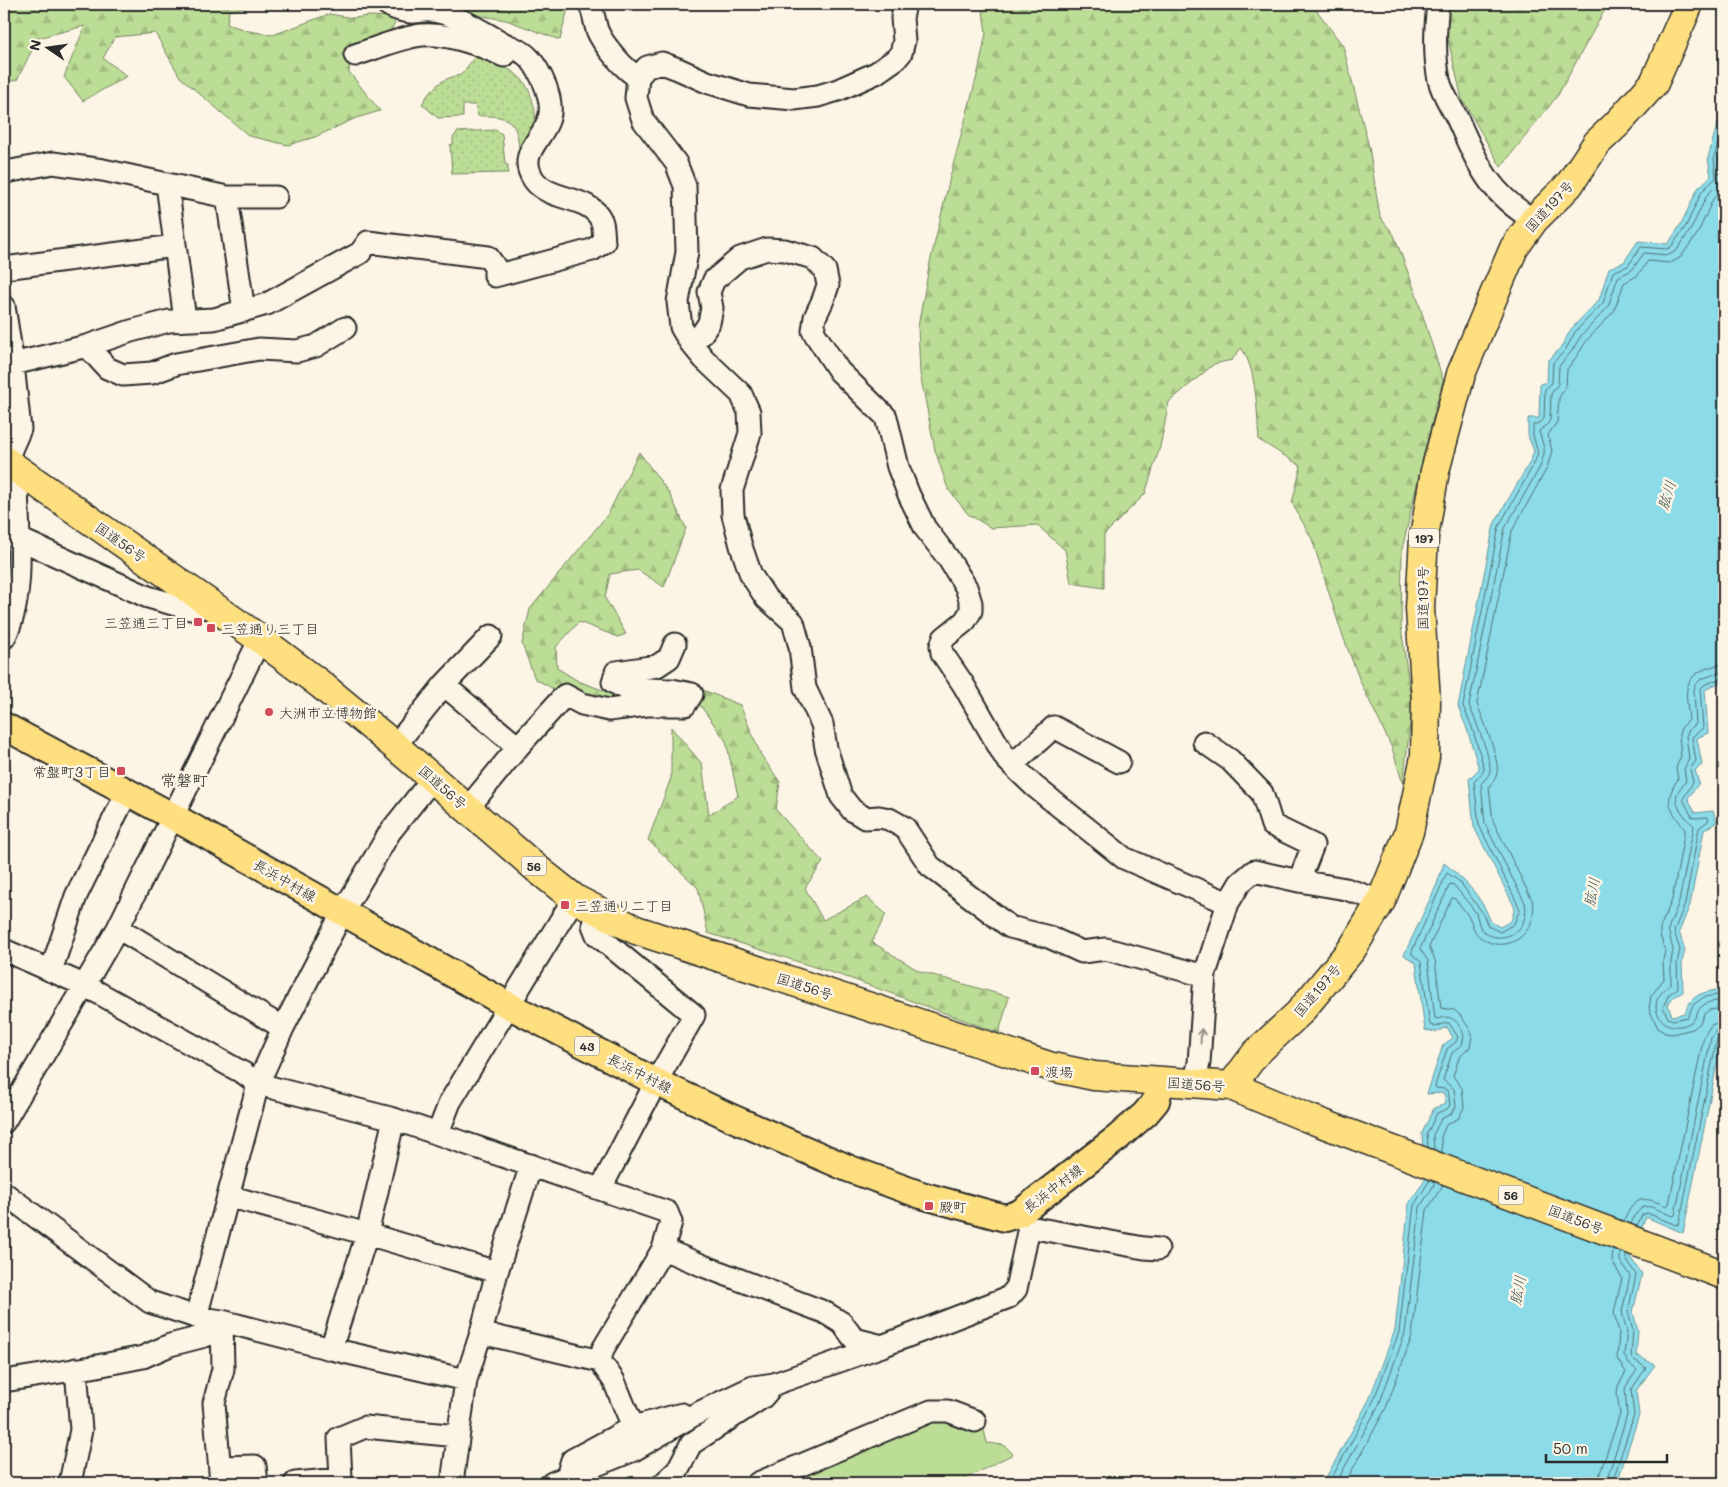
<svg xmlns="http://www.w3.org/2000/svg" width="1728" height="1487" viewBox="0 0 1728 1487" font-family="Mali,'Klee One',sans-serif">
<defs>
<pattern id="grass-dots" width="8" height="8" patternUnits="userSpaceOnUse" patternTransform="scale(1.25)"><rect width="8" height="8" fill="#bcdd96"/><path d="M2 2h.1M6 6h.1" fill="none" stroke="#a2be81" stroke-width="1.8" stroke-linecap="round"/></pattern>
<pattern id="forest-firs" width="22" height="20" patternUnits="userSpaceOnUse" patternTransform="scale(1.25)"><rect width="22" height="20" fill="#bcdd96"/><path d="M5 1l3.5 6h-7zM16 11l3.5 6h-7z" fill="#a2be81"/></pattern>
</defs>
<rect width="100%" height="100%" fill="#fcf5e5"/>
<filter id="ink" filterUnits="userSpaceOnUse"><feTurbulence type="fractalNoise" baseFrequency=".02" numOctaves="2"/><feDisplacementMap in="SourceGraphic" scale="10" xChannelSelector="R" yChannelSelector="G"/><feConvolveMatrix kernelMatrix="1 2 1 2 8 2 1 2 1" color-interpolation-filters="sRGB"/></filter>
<g filter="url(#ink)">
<path fill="url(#grass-dots)" stroke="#748460" d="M476 55C504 67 526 71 533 103 535 109 536 117 534 123 530 132 524 142 519 151 518 120 508 115 478 116L475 105H463V117L438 118 422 104C431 88 443 77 461 75Z
M495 130 502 134 505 164 508 165V173L452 174 450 145 453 144V138L457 132Z"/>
<path fill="url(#forest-firs)" stroke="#748460" d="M4 4H264L253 5 229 11 227 24 249 31 273 35 329 14 353 18 369 16 396 17C392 42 372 42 351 48L349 72 380 111 356 118 315 137 288 145 249 136 180 77 155 33 115 37 103 58 127 76 83 101 64 77 85 26 38 38 17 80 4 82 7 27H4Z
M429 4H569L560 40 506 20 470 14Z
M982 4H1312L1343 46 1369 147 1380 217 1394 235 1416 294 1443 380 1426 445 1402 550 1401 626 1412 708 1403 784 1392 748 1360 681 1341 631 1312 539 1292 503 1301 466 1259 440C1257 415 1257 368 1241 348L1232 360 1214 364 1169 402 1160 447 1145 494 1104 535V588L1071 583 1065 550 1037 525 991 528 968 514 948 489 935 450 920 373 918 327 929 267 951 173 979 68 986 33Z
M1449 4H1608L1558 95 1501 167 1462 99 1446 31Z
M639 452 669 493 686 528 664 587 638 570 610 574 605 598 626 634 618 637 579 622 556 647 557 668 578 681 616 695 609 710 582 704 535 679 522 644 530 609 608 514Z
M698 688 740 705 761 755 780 782 776 810 823 862 805 888 823 920 867 897 886 914 872 942 919 971 1009 997 999 1033 852 979 708 933 698 888 648 840 671 778V727L702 764 709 815 738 796 726 741 692 694Z"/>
<path fill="#bcdd96" stroke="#748460" d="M928 1412 975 1421 984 1430 987 1443 1004 1445 1013 1454 957 1483H758Z"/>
<path fill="#8bdbe8" stroke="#65959c" d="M1724 107V680L1705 690 1708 733 1697 738 1702 765 1695 770 1699 783 1688 798 1695 813 1713 811 1717 822 1704 830 1690 905 1679 932 1685 950 1682 962 1683 992 1673 997 1668 1005 1672 1016 1685 1013C1692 992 1705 992 1724 989V1029L1683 1233 1646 1217 1630 1257 1642 1274 1633 1312 1638 1331 1636 1355 1655 1365 1636 1391 1639 1415 1617 1483H1323L1369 1400 1395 1330 1409 1203 1425 1180 1422 1133 1434 1108 1446 1104 1444 1093 1427 1094 1443 1045 1453 1038 1447 1027 1436 1032 1425 1030 1416 963 1404 955 1437 884 1444 863C1464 879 1483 898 1491 922L1500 927 1511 921 1515 908 1474 827 1469 779 1479 769 1467 729 1458 706 1494 524 1530 462 1534 451 1528 436V418H1539L1540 384 1547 382 1548 361 1562 346 1571 329 1599 300 1609 268 1624 262 1638 241 1668 244 1681 224 1698 188 1711 176 1708 158 1715 132Z"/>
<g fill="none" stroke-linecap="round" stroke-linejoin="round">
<path stroke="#517177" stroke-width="1" d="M1724 664C1717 664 1712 667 1705 669 1680 680 1687 697 1689 720L1681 728 1679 735 1681 756 1676 768 1678 779C1662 803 1671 809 1685 830L1672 900 1660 928V935L1665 951 1663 960 1664 979 1651 996 1649 1009 1658 1028 1665 1033 1672 1034 1693 1029 1700 1023 1704 1014 1709 1010 1724 1008
M1724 671 1701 679 1695 685 1694 691 1696 724 1689 730 1686 736 1689 759 1684 769 1686 781C1683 785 1679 789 1677 794 1673 806 1687 819 1694 826L1679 902 1668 929 1673 950 1671 962V984C1665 989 1656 996 1656 1006 1657 1024 1676 1032 1691 1022 1698 1017 1696 1009 1705 1004 1710 1001 1718 1001 1724 1000
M1724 677 1704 685 1700 689 1703 728 1692 737 1696 761 1690 769 1693 782 1683 799 1692 817 1696 818 1707 817 1709 820 1699 828 1685 904 1674 931 1680 950 1677 963 1678 988 1669 994 1663 1007 1668 1018 1673 1020 1688 1017 1693 1005 1704 997 1724 994
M1428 1147 1427 1134 1437 1113 1447 1109 1450 1105 1448 1091 1444 1089 1436 1088 1435 1086 1447 1049 1456 1042 1458 1037 1449 1023H1445L1436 1027 1430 1025 1421 962 1412 954V951L1447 873 1459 881 1482 912 1488 926 1500 932 1514 924 1520 909 1479 825 1474 782 1483 772 1484 768 1472 727 1463 706 1499 526 1534 464 1538 453 1533 435V425L1541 422 1544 419 1545 389 1552 383 1553 363 1566 349 1575 332 1603 303 1613 272 1628 266 1641 247 1667 249 1671 247 1686 226 1702 191 1716 178 1714 158 1724 121
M1434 1150 1433 1135 1441 1119 1451 1114 1456 1107 1454 1089 1443 1080 1452 1053 1462 1045 1464 1036C1460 1023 1452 1013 1438 1019L1435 1018 1428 961 1420 949 1450 884 1454 885C1461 895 1470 904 1476 913 1478 918 1478 924 1481 928 1490 941 1509 939 1519 929 1525 923 1527 910 1525 903L1485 824 1481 784C1484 780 1489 776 1490 771 1492 760 1474 717 1469 705L1505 528 1540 467 1544 454V448L1539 431 1547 425 1550 420 1551 394 1558 384 1559 366 1571 352 1581 336 1608 307 1618 277 1632 270 1644 253 1669 255 1677 250 1691 229 1707 195 1721 181 1722 175 1720 159 1724 141
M1442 1153 1441 1137 1446 1125 1459 1118 1464 1107 1462 1088 1453 1076 1459 1058 1470 1047 1472 1035 1469 1028 1460 1015 1454 1010 1441 1008 1435 960 1429 947 1452 898 1455 899C1460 905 1465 911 1469 917 1473 924 1473 932 1480 937 1508 958 1541 930 1532 900L1493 821 1489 787C1492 782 1496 779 1497 773 1500 760 1483 719 1477 704L1512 531 1547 468 1552 451 1548 435 1557 422 1559 398 1566 386 1567 369 1577 356 1587 340 1614 311 1624 283 1637 276 1648 261 1670 263 1680 258 1698 233 1713 199 1724 190
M1624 1221C1634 1197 1643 1195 1666 1206L1669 1204 1704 1036 1711 1025 1724 1021
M1631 1224C1642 1197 1651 1207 1672 1216L1675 1215 1711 1038 1716 1031 1724 1028
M1637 1226 1642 1215 1647 1213 1676 1225 1679 1224 1717 1039 1720 1036 1724 1035
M1329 1483 1373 1402 1399 1332 1414 1205 1430 1180
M1336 1483 1379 1405 1405 1333 1420 1207 1436 1182
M1345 1483 1386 1408 1412 1336 1427 1210 1443 1185
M1598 1483 1599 1476 1620 1414 1617 1394 1618 1386 1626 1372 1617 1359 1619 1332 1614 1313 1622 1278 1612 1261 1613 1249
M1606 1483 1627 1415 1625 1388 1637 1370 1628 1363 1624 1355 1627 1332 1622 1312 1630 1276 1620 1261V1252
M1612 1483 1634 1415 1631 1390 1646 1368 1633 1359 1631 1355 1633 1331 1628 1312 1636 1275 1626 1259V1254"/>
<g stroke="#2b2b2b" stroke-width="25">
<path id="minor" d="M589 4C594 11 594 21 597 30 602 43 625 71 638 77
M905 4 902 18 904 41 901 53 896 59 876 73 838 90 818 96 794 99 749 95 707 82 678 69 662 63 647 67 638 77 636 98 643 120 676 163 685 186 687 252 678 302 681 327 690 342 704 359 741 394 749 412 750 433 732 490 733 515 741 546 751 575 766 598 793 622 800 647 805 688 822 724 826 748 841 796 852 810 865 818 879 817 889 819 905 828 930 866 1010 927 1049 937 1082 952 1106 949 1194 973 1205 974
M1438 4C1435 29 1434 55 1439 80 1442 93 1451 106 1457 118 1478 164 1488 193 1534 220
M355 55C374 49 402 37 422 35 447 33 481 45 504 56
M4 174 6 172 53 163 103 170 167 184 185 320
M167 184 227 197H276
M227 197 244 311
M4 268 175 246
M4 306 13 364 20 429 6 461H4
M690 342 701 335 709 323 712 308 709 292 714 280 740 258 767 249 785 250 813 258 825 270 828 285 823 300 815 317 813 331 839 371 886 417 898 467 909 495 925 528 948 558 966 587 971 603V611L965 621 944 638 941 646 942 653 963 684 1006 759 1034 786 1124 858 1228 903
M87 346 107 368 123 375 152 373 176 364 259 349 297 351 316 346 345 328
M13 364 87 346 131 331 169 321 214 319 267 304 360 253 368 242 488 257 495 267V276L592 250 604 242C603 236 604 225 601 220 590 195 550 202 534 180 516 154 543 140 549 118 553 106 547 88 542 78 538 70 533 61 527 56 521 50 510 47 503 43 482 32 454 12 430 11 424 10 418 13 411 12 404 12 392 8 387 4
M4 532 148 597 190 609 212 606
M4 638C26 600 18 529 17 486L23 474
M444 685 518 747
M1204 742 1230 760 1262 793 1272 825 1313 845 1299 881
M395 746 444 685 491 636
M1012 765 1054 727 1119 762
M468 808 518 747 565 695 582 704 609 710 647 705H685L692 694 672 690 625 688 613 682 616 672 657 666 669 658 675 644
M596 911 593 925 597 935 694 1015 656 1082 601 1188
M118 928 283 1028
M4 950 86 986 245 1074 258 1084 394 1119 667 1212 671 1222 663 1249 603 1349 600 1361
M51 971 76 896 127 792
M1194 1084 1199 1063 1205 974 1228 903 1240 883 1254 871 1299 881 1346 889 1381 901
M4 1122 118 928 260 639
M438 1133 450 1102 565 913 575 899
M4 1193 150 1302 196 1317 222 1321 331 1349 466 1380
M228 1196 367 1234 497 1272
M1029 1227 1144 1248 1158 1249
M663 1249 706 1267 824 1312 842 1323 854 1339 882 1346 1009 1297 1016 1289 1029 1227 1020 1213
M196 1317 258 1084 283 1028 342 913 390 832 433 778
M481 1333 600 1361 614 1381 633 1427
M331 1349 367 1234 394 1119
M4 1381 92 1367 143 1357 170 1345 205 1336 221 1330
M220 1467 255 1466 257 1483
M567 1477 634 1450 694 1415 753 1387 774 1384 882 1346
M70 1483 81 1430 76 1369
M221 1483 214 1403 223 1369 222 1321
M295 1483 341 1479 339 1438 365 1427 458 1436
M452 1483 466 1380 481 1333 497 1272 531 1165
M552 1483 567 1477 572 1460 633 1427 682 1414
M664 1483 677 1471 691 1444 763 1397 774 1384
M758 1483 931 1411H948L975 1421"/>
</g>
<g stroke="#2b2b2b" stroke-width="30">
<path id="major" d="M4 726 172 816 508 1005 656 1082 732 1118 850 1169 921 1195 1005 1218 1020 1213 1116 1139 1145 1114 1156 1101 1161 1082"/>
</g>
<g stroke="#2b2b2b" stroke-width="31">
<path id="highway" d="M4 460 260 639 320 684 395 746 536 868 575 899 636 930 1052 1067 1094 1076 1231 1086 1308 1118 1724 1275
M1231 1086 1256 1053 1299 1013 1352 949 1381 901 1409 832 1425 757 1426 701 1420 608 1424 537 1435 471 1461 374 1496 290 1514 248 1534 220 1569 185 1597 143 1617 124 1654 83 1689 4"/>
</g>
<use href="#minor" stroke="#fcf5e5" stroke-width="21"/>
<use href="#major" stroke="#fedf80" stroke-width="26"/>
<use href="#highway" stroke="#fedf80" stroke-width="28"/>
</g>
<defs><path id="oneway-shaft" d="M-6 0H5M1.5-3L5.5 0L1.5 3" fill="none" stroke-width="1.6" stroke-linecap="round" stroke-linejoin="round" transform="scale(1.25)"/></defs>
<use stroke="#949088" href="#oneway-shaft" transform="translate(1201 1036) rotate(-86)"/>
</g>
<g fill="#d1495b" stroke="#fcf5e5" stroke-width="2">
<rect x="193" y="617" width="10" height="10" rx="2.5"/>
<rect x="206" y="623" width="10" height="10" rx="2.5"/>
<circle cx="269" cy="712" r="5"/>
<rect x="116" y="766" width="10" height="10" rx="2.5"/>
<rect x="560" y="900" width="10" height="10" rx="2.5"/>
<rect x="1030" y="1066" width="10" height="10" rx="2.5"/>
<rect x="924" y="1201" width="10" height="10" rx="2.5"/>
</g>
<g text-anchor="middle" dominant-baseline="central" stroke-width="5" stroke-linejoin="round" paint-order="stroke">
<g fill="#fcf5e5" stroke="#6a6863" stroke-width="1">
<rect x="1409" y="528.5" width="30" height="19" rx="4"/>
<rect x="521.5" y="856.5" width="25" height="19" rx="4"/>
<rect x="574.5" y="1036.5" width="25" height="19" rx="4"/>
<rect x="1498.5" y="1185.5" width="25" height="19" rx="4"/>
</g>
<g font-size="12" font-weight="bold" fill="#2b2b2b">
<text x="1424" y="538">197</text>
<text x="534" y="866">56</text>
<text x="587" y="1046">43</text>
<text x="1511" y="1195">56</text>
</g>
<g font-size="14" fill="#2b2b2b" stroke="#fcf5e5">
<text transform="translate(1549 206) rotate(-48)">国道197号</text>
<text transform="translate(121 542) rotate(35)">国道56号</text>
<text transform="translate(1422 598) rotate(-90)">国道197号</text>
<text transform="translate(443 787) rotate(41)">国道56号</text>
<text transform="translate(285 880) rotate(30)">長浜中村線</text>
<text transform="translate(805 986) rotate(18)">国道56号</text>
<text transform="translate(1317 990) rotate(-50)">国道197号</text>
<text transform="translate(640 1073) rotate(27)">長浜中村線</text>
<text transform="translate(1196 1084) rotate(4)">国道56号</text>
<text transform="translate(1053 1188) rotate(-37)">長浜中村線</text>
<text transform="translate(1576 1219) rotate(21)">国道56号</text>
</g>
<g font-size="14" fill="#2b2b2b" stroke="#fcf5e5" text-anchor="start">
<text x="188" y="622" text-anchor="end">三笠通三丁目</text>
<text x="221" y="628">三笠通り三丁目</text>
<text x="279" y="712">大洲市立博物館</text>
<text x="111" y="771" text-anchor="end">常盤町3丁目</text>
<text x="575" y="905">三笠通り二丁目</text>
<text x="1045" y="1071">渡場</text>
<text x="939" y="1206">殿町</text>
</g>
<g font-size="15" font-style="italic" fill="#43575a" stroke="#fcf5e5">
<text transform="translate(1666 495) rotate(-73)">肱川</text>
<text transform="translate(1591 892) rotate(-79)">肱川</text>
<text transform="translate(1517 1290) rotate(-79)">肱川</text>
</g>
<g font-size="16" fill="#2b2b2b" stroke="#fcf5e5">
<text x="184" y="779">常磐町</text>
</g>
</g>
<rect width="1728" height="1487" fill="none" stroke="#fcf5e5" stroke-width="20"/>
<rect x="10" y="10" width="1708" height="1467" fill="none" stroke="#2b2b2b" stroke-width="2" filter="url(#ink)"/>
<g transform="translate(48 48) rotate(283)" stroke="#fcf5e5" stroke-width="4" paint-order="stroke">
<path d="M0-4L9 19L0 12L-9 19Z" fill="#2b2b2b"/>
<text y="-8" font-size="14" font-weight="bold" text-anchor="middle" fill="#2b2b2b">N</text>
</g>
<path d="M1546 1454v8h121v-8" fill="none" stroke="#2b2b2b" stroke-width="2.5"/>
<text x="1553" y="1454" font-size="15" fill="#2b2b2b" stroke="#fcf5e5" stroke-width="4" paint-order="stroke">50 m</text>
</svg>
